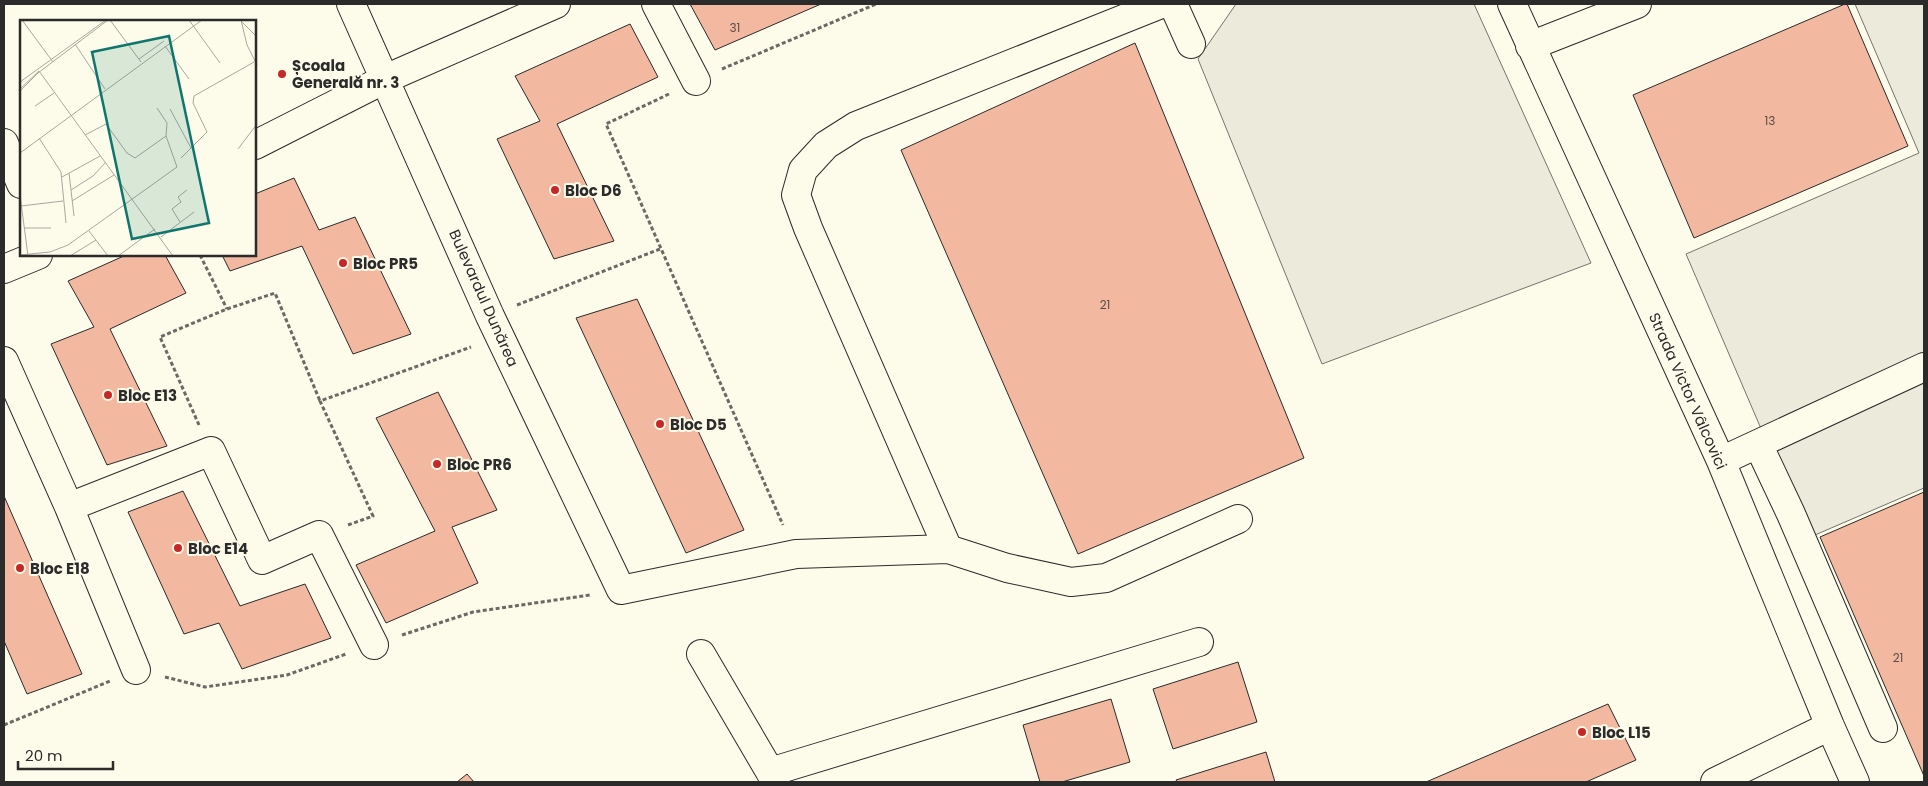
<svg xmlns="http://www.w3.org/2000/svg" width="1928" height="786" viewBox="0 0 1928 786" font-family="Poppins,sans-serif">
<rect width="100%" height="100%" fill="#fdfbea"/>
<path fill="#eceadb" stroke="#74746e" d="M1236 4H1474L1591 263 1322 364 1198 59Z
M1855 4H1924V488L1808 538 1686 254 1919 153Z"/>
<path fill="#f2b8a0" stroke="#2b2b2b" d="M690 4H821L715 50Z
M1845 4H1847L1908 146 1694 238 1633 95Z
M630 24 658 77 557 124 614 241 554 259 497 139 540 121 515 76Z
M1135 43 1304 458 1078 554 901 150Z
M294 178 319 230 355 217 411 334 353 354 302 246 230 271 222 255H255V194Z
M126 255H165L186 293 110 329 167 446 107 465 51 344 94 327 68 281Z
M637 299 744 530 686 553 576 318Z
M438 392 497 510 452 527 478 583 386 623 356 565 435 531 376 418Z
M183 491 240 606 305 584 331 638 242 669 219 623 184 634 128 512Z
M1924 492V776L1820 537Z
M4 496 82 674 27 694 4 641Z
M1238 662 1257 722 1173 749 1153 689Z
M1111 699 1130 762 1062 782H1040L1023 725Z
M1608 704 1636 760 1586 782H1426Z
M1266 752 1275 782H1177L1176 780Z
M467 774 474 782H457Z"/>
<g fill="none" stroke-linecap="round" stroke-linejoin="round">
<g stroke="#2b2b2b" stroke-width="30">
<path id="minor" d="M351 4 490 316 621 590 796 554 948 549
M656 4 696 81
M1161 4 856 126 826 145 803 170 796 195 808 228 948 549 1007 568 1071 582 1106 578 1238 519
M1173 4 1191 44
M1512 4 1721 461 1830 726 1855 782
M1530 46 1637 4
M4 143 21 184
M255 145 385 79 556 4
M4 269 38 255
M4 361 69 507 136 670
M1758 444 1791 514 1883 728
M1721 461 1924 367
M69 507 211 451 262 560 319 535 374 645
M701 654 776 782
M770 772 1199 642
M1715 782 1830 726"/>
</g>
<path stroke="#6a6964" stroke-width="3" stroke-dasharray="4 2.5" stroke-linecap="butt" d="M722 69 876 4
M669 94 606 124 783 525
M200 255 227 309
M517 305 660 249
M199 425 160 337 227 309 275 293 320 401
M348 525 373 516 320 401 471 347
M402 635 473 612 590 595
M165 677 205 687 287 675 346 654
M4 725 110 681"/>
<use href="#minor" stroke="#fdfbea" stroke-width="28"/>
</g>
<g fill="#c62828" stroke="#fdfbea" stroke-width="2">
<circle cx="282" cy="74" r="5"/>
<circle cx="555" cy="190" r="5"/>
<circle cx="343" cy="263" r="5"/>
<circle cx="108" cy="395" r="5"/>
<circle cx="660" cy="424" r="5"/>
<circle cx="437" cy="464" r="5"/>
<circle cx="178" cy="548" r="5"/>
<circle cx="20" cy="568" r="5"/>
<circle cx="1582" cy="732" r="5"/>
</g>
<g text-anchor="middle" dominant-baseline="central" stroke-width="4" stroke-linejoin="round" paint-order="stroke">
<g font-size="12" fill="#5d4e48">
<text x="735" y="27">31</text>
<text x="1770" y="120">13</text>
<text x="1105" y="304">21</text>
<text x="1898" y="657">21</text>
</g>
<g font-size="15" font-weight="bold" fill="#2b2b2b" stroke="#fdfbea" text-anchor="start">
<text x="292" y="65">Școala<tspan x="292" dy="17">Generală nr. 3</tspan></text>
<text x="565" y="190">Bloc D6</text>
<text x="353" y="263">Bloc PR5</text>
<text x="118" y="395">Bloc E13</text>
<text x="670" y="424">Bloc D5</text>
<text x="447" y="464">Bloc PR6</text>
<text x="188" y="548">Bloc E14</text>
<text x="30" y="568">Bloc E18</text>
<text x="1592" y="732">Bloc L15</text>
</g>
<g font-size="15" fill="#2b2b2b" stroke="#fdfbea">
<text transform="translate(484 298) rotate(66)">Bulevardul Dunărea</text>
<text transform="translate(1688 391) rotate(66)">Strada Victor Vâlcovici</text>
</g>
</g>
<g transform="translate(20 20)">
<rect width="236" height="236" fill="#fdfbea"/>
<path fill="none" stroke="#a9a89e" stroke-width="1" d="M2 0 33 42M90 0 121 42M169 0 200 43M221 0 227 25 237 45M222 2 237 17M55 24 85 69M145 26 169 59M119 39 144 21M19 51 153 236M0 62 86 0M0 69 19 51M0 71 18 53 88 0M15 86 34 73M150 89 171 128M65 115 86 104 107 133 115 138 146 116 147 103 137 88M19 118 41 152 46 203M218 129 237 104M0 133 182 0M161 138 187 112 173 83 174 76 234 42M49 153 54 196M42 157 80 136M51 170 73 156 85 143M0 175 8 236M52 181 94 155M1 186 43 181M160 202 152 189 161 182 158 177 167 170M4 208H31M69 211 88 236M141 217 174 192M0 235 30 232 48 225 157 147 146 116M50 236 76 220M98 236 135 209"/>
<path fill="#0f766e" fill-opacity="0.15" stroke="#0f766e" stroke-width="2.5" d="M149 16 189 203 112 219 72 32Z"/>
<rect width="236" height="236" fill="none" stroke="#2b2b2b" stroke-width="2.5"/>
</g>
<rect width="1928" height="786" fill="none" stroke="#2b2b2b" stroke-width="10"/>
<path d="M18 761v8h95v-8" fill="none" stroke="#2b2b2b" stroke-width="2.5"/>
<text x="25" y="761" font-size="15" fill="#2b2b2b" stroke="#fdfbea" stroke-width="4" paint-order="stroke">20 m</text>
</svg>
